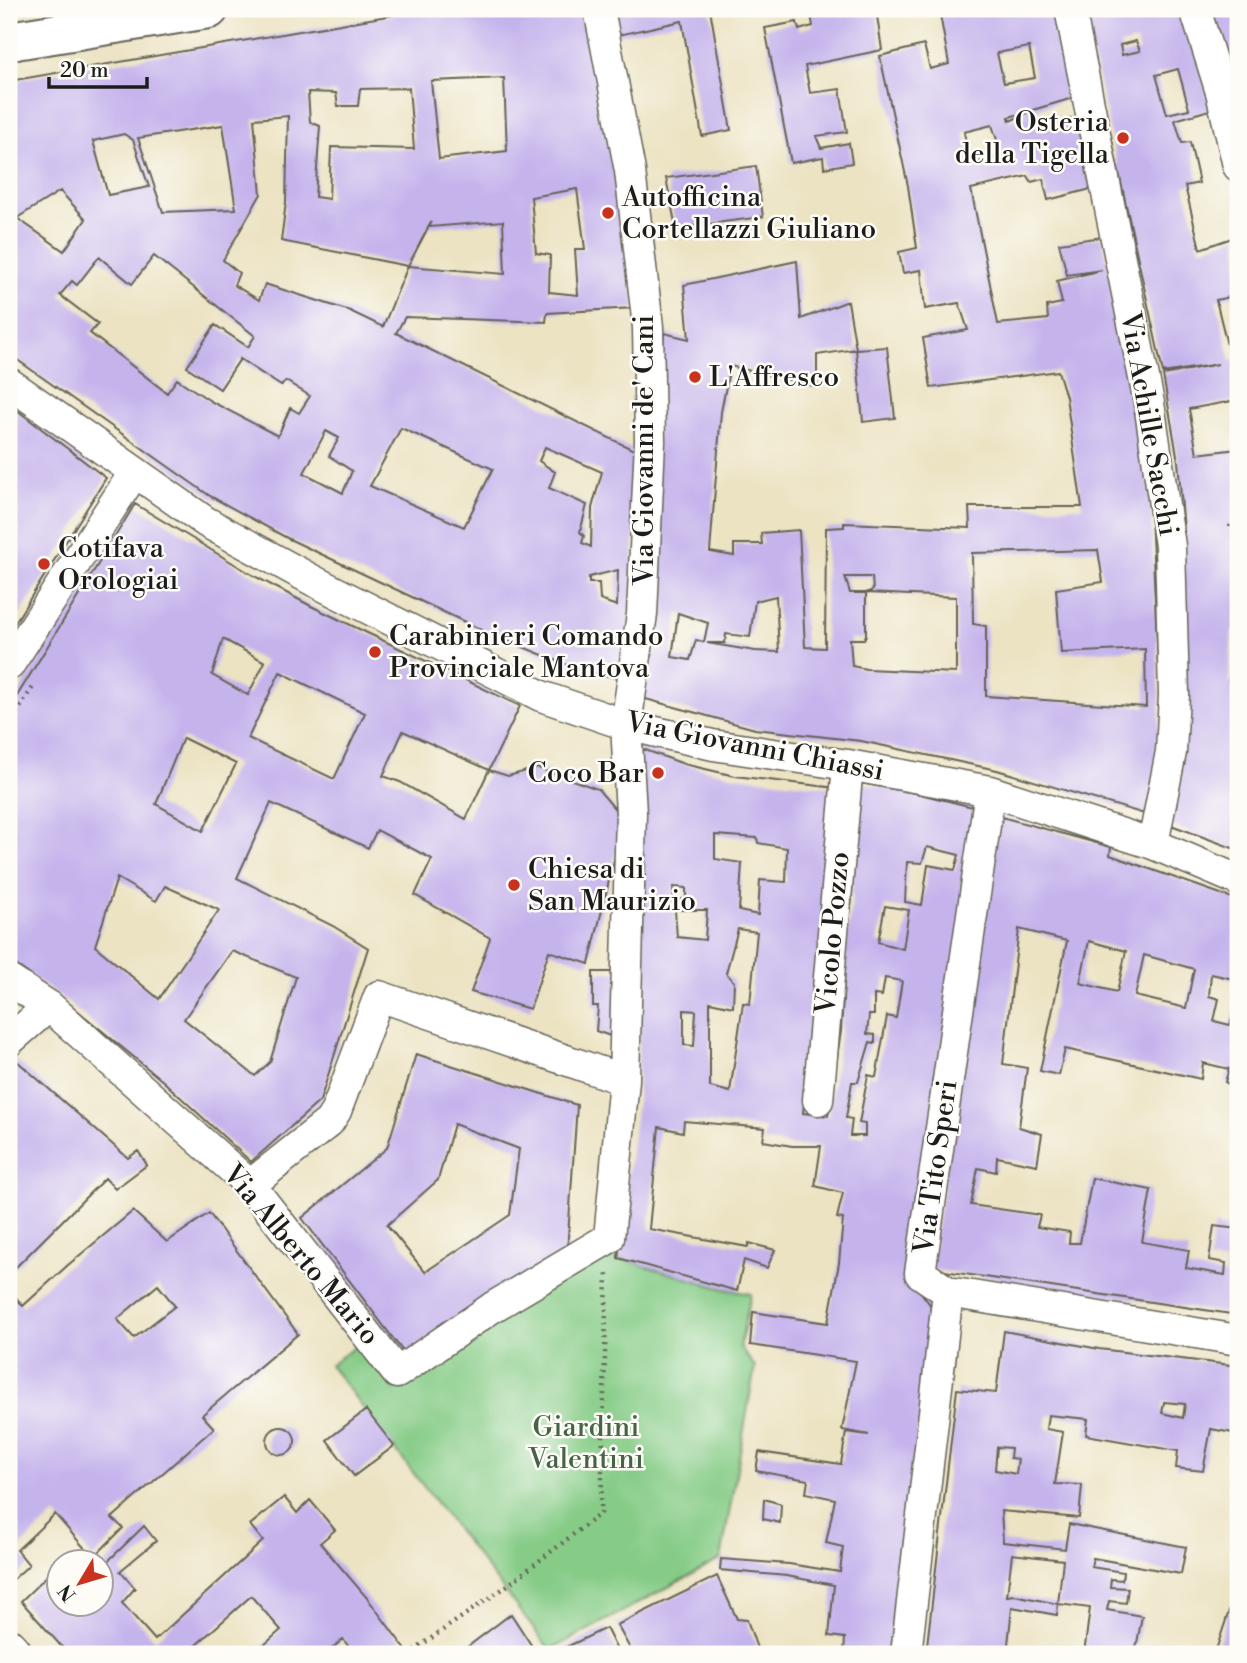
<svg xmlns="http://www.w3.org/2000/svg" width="1247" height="1663" viewBox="0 0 1247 1663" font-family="'Libre Bodoni',serif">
<rect width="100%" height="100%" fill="#fdfcf7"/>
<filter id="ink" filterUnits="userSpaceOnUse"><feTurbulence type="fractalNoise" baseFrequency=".0143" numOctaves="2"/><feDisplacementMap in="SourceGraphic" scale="14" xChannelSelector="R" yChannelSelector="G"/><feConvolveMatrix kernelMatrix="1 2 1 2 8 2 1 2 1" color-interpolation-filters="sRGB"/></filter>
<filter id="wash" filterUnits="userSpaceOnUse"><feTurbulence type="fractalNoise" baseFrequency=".00686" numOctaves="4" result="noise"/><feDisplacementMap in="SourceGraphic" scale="28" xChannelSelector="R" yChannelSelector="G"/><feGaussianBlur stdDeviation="1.57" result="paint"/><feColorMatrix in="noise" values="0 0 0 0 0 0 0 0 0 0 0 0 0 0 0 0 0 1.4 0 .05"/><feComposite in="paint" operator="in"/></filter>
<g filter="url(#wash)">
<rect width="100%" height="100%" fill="#ece3c3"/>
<path fill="#86cc87" stroke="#517452" stroke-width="2" d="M608 1257 618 1258 724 1289 751 1294 740 1347 755 1367 721 1559 550 1650 330 1365 359 1344 395 1389 493 1320 594 1261Z"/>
<g id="blocks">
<path fill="#c5b3ec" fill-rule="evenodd" d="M428 9H588L615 172 622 168 635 308 547 313 546 322 405 317 396 333 636 451 632 612 618 678 577 669 486 632 287 538 210 496 9 354V81ZM504 78 507 151 439 159 431 81ZM409 88 414 149 331 147 329 199 315 197 320 126 310 122 308 92 336 93 338 106H358L360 89ZM288 116 286 202 281 241 408 266 431 222 430 227 503 221 505 274 408 266 383 327 350 311 265 284 259 300 234 285 239 273 223 260 261 194 254 119ZM223 125 236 209 163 212 138 138ZM124 134 133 140 149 187 108 195 93 141ZM577 189 585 249H575L578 295 549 292 550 255 536 253 531 197ZM60 191 86 219 64 251 17 218ZM154 256 255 336 248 347 215 325 187 367 220 389 240 359 281 386 286 381 310 396 299 413 290 408 278 436 212 402 177 379 167 393 90 333 98 324 60 295 72 281 77 285 99 257 132 284ZM401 428 493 469 464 527 370 486ZM326 431 339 438 329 456 352 471 343 493 304 473ZM545 447 602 472 592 508 591 547 582 543 584 536 580 532 587 505 549 488 555 472 539 461ZM618 570 617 606 600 600 599 583H589V577Z
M609 9H710L731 130 702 136 682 21 614 36Z
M810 9H876L882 50 805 66 810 93 840 89 847 132 816 136 821 148 849 143 852 163 824 168 823 157 791 163 765 28 797 22 799 30 813 26Z
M939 9H1056L1073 98 1009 117 1010 121 1033 110 1037 127 1077 117 1091 189 1048 200 1043 179 1031 182 1028 176 971 189 998 324 1048 319 1047 306 1062 303 1057 281 1102 270 1067 275 1059 243 1102 237 1131 377 1150 492 1160 709 1151 816 997 770 861 741 755 729 642 698 664 333 689 339 684 285 797 261 801 319 848 301 856 349 817 355V387L730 366 721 412 710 552 734 556V544H762L761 533 799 530 805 647 825 648 826 528 844 527V523L970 528 969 507H1082L1066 397 1058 371 931 388 923 338 968 330 959 303 925 309 921 270 903 273 899 252 917 248 908 186 880 56 924 45 930 69 949 64ZM1029 47 1035 78 1004 83 997 53ZM992 125 1002 155 970 165 964 132ZM1098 550 1103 582 1056 589 1061 653 1145 649 1146 707 986 696V626L973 624 972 553ZM845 577H872L873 590 866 593 956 597V673L866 669 852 666 850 639H864L866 635V593H850ZM776 596 779 652 755 651 707 643H725L726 634 750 637 755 601ZM678 613 708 623 704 642 696 640 690 660 672 657Z
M1083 9H1184L1213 109 1175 120 1182 143 1190 142 1199 183 1185 186 1200 249 1238 236V295L1216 300 1231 361 1238 359V400L1189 409 1197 454 1238 449V525L1228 526H1238V630H1232L1229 681 1238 682V850L1171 825 1184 572V530L1178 461 1163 375 1218 364 1163 373ZM1136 41 1140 51 1122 55 1120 45ZM1178 69 1189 109 1167 114 1156 75Z
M1206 9H1238V99Z
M756 166 763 217 676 228 666 178Z
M887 347 895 418 863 422 856 349Z
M9 404 106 478 9 632V500L14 491 9 487Z
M135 504 256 577 311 606 520 706 489 770 403 731 383 776 400 782 466 819 489 770 508 776 538 768 598 789 619 814 620 835 589 964 549 951 530 1009 471 992 490 938 415 895 432 859 377 830 368 848 271 803 237 878 333 926 368 948 320 1101 251 1162 164 1082 61 997 9 960V709ZM223 639 265 662 248 695 212 675ZM280 672 365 713 334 779 248 738ZM183 738 236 764 203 831 156 804ZM117 878 156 901 165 886 219 910 159 999 95 946ZM232 951 296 977 270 1062 255 1076 184 1019Z
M637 747 684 764 735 776 836 788 803 1113 828 1116 841 1031 846 947 852 899 854 831 861 783 920 794 981 809 906 1272 931 1306 895 1654H844L845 1638 829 1636 834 1585 787 1576 720 1570 721 1559 789 1564 840 1572 843 1547 826 1543 835 1499 806 1493 808 1480 756 1471 759 1452 841 1464 846 1432 869 1435 842 1430 856 1361 750 1345 753 1312 828 1323 839 1263 843 1219 837 1218 843 1193 815 1186 821 1146H792L763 1141 765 1128 684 1121 683 1132 659 1127 649 1229 748 1247 749 1243 775 1250 767 1268 744 1260 737 1291 618 1258 638 1093 640 893ZM715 835 757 838 758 843 787 848 786 882 760 880 758 915 739 911 742 863 715 859ZM927 847 959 855 955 870 928 865 922 905 905 902 907 862 922 863ZM673 887 686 888V899L674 900ZM885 906 909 910 903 949 878 942ZM675 910H707L705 940 677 937ZM738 929 757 932 750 1004 743 1003 730 1092 710 1087V1002L733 1007 734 982 726 973ZM885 978 902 981 896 1018 887 1016 876 1077 868 1075 859 1123 865 1124V1136H850L852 1119 846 1118 852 1082H858L870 1042 875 1043V1035L867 1034 869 1015H874V995L882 996ZM684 1010 696 1011 694 1046 684 1045Z
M998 816 1111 847 1110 855 1238 900V980L1211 974 1209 996 1219 999 1214 1021 1230 1025 1238 999V1089L1225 1082 1229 1069 1203 1063 1201 1079 1065 1049 1059 1075 1040 1071 1067 941 1019 929 1003 1064 1027 1068 1019 1127 1042 1134 1037 1165 997 1157 996 1172 978 1168 971 1205 1040 1215 1037 1227 1070 1232 1069 1243H1080L1092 1178 1151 1190 1142 1242 1189 1250 1186 1268 1225 1275 1226 1263 1209 1260 1214 1226 1238 1229V1315L931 1269ZM1089 941 1126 951 1117 992 1080 983ZM1144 955 1194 969 1186 1008 1135 996Z
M593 972H620L619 1039 596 1031 598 1006H593Z
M9 1054 128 1158 138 1151 147 1165 115 1189 105 1178 9 1274Z
M416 1054 577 1105 567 1251 405 1354 302 1218 387 1148ZM454 1124 519 1149 510 1215 425 1272 387 1225 438 1180Z
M133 1211 167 1242 209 1213 298 1334 202 1415 214 1428 112 1518 123 1528 93 1558 55 1514 17 1550 29 1565 9 1583V1289L23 1306 68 1265ZM158 1285 175 1306 134 1338 117 1319Z
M1004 1331 1099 1349 1238 1366V1434L1211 1429 1203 1471 1176 1468 1178 1451 1086 1435 1088 1419 1048 1415 1046 1429 1063 1432 1055 1484 1082 1485 1079 1518 1001 1511 1003 1542 1065 1549 1069 1524 1186 1547 1181 1574 1093 1558 1091 1567 1123 1572 1122 1580 1111 1579 1110 1587 1128 1588 1126 1603 1109 1601 1107 1610 1142 1616 1135 1654H1084L1090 1608 1058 1604 1063 1560 1012 1554 1007 1596 1014 1595 1058 1604 1057 1615 1012 1607 1007 1654H926L957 1389 996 1393ZM1164 1402 1185 1404 1183 1418 1162 1413ZM997 1447 1011 1448 1010 1458 1018 1459 1016 1474 995 1470Z
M366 1410 394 1446 354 1476 327 1440Z
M267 1441a14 14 0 1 1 28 0a14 14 0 1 1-28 0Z
M284 1497 297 1513 310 1500 335 1530 320 1543 368 1599 409 1654H354L343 1639 326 1654H254L281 1630 251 1596 186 1654H68L21 1601 60 1563V1604H102V1567L144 1526 156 1541 120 1571 135 1588 122 1603 155 1640 263 1541 250 1525Z
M764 1499 781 1504 780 1523 763 1519Z
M717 1576 737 1619 747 1620 759 1654H633L617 1625Z
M1238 1584V1654L1215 1653Z
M511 1614 537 1654H458Z
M606 1628 619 1654H552Z"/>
</g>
</g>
<g filter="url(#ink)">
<use href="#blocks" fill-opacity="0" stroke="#656256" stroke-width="2"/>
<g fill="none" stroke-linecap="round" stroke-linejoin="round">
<g stroke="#656256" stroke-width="33">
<path id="street" d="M1070 9 1149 403 1170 546 1174 695 1171 752 1153 844
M1195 9 1221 92 1238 166
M9 383 206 522 314 581 541 696 626 725 713 745 848 765 990 791 1153 844 1238 880
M9 665 134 473
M990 791 920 1273 948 1292 1238 1340
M9 980 49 1006 250 1185 397 1373 493 1307 609 1238 624 1080 631 813 626 725 642 614 650 441 648 327 630 171 599 9
M9 1041 49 1006
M818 1100 848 765
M250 1185 329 1122 336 1111 379 996 624 1080
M906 1654 948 1292"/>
</g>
<g stroke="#656256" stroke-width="42">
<path id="secondary" d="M9 41 209 9
M9 1649 13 1654"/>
</g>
<path stroke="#656256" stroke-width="4.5" stroke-dasharray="2 5" stroke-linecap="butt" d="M9 725 33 687
M408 1654 504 1588 601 1513 607 1273"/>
<use href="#street" stroke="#fff" stroke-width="30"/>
<use href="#secondary" stroke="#fff" stroke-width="38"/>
</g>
</g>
<g fill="#c8321e" stroke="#fdfcf7" stroke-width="2.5">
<circle cx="1123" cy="138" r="7"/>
<circle cx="608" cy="213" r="7"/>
<circle cx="695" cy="377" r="7"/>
<circle cx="44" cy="564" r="7"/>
<circle cx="375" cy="652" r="7"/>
<circle cx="658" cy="773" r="7"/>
<circle cx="514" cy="885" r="7"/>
</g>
<g text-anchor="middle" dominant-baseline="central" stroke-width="5" stroke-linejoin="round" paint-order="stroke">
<g font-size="28" fill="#1c1c1c" stroke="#fdfcf7" text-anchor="start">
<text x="1109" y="122" text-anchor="end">Osteria<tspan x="1109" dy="32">della Tigella</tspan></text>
<text x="622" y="197">Autofficina<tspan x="622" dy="32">Cortellazzi Giuliano</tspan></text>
<text x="709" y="377">L'Affresco</text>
<text x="58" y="548">Cotifava<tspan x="58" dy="32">Orologiai</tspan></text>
<text x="389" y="636">Carabinieri Comando<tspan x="389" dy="32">Provinciale Mantova</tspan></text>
<text x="644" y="773" text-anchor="end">Coco Bar</text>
<text x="528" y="869">Chiesa di<tspan x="528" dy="32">San Maurizio</tspan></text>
</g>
<g font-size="28" fill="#1c1c1c" stroke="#fdfcf7">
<text transform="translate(1149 424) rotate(80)">Via Achille Sacchi</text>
<text transform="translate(644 450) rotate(-90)">Via Giovanni de' Cani</text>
<text transform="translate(755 747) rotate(11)">Via Giovanni Chiassi</text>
<text transform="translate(833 933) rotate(-85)">Vicolo Pozzo</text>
<text transform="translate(936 1167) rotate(-82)">Via Tito Speri</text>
<text transform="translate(301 1255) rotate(50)">Via Alberto Mario</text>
</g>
<g font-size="28" fill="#466247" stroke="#fdfcf7">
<text x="586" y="1427">Giardini<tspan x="586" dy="32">Valentini</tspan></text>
</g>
</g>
<rect width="1247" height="1663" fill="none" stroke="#fdfcf7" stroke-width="35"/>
<g transform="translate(80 1583) rotate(232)"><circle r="33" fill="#fdfcf7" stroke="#a3a29f" stroke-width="2"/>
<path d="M0-5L12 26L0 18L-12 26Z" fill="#c8321e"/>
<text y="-10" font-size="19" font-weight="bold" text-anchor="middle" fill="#1c1c1c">N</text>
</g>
<path d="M49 77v10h98v-10" fill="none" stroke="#1c1c1c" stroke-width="3.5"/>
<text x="60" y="77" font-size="21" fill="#1c1c1c" stroke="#fdfcf7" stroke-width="5" paint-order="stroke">20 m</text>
</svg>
